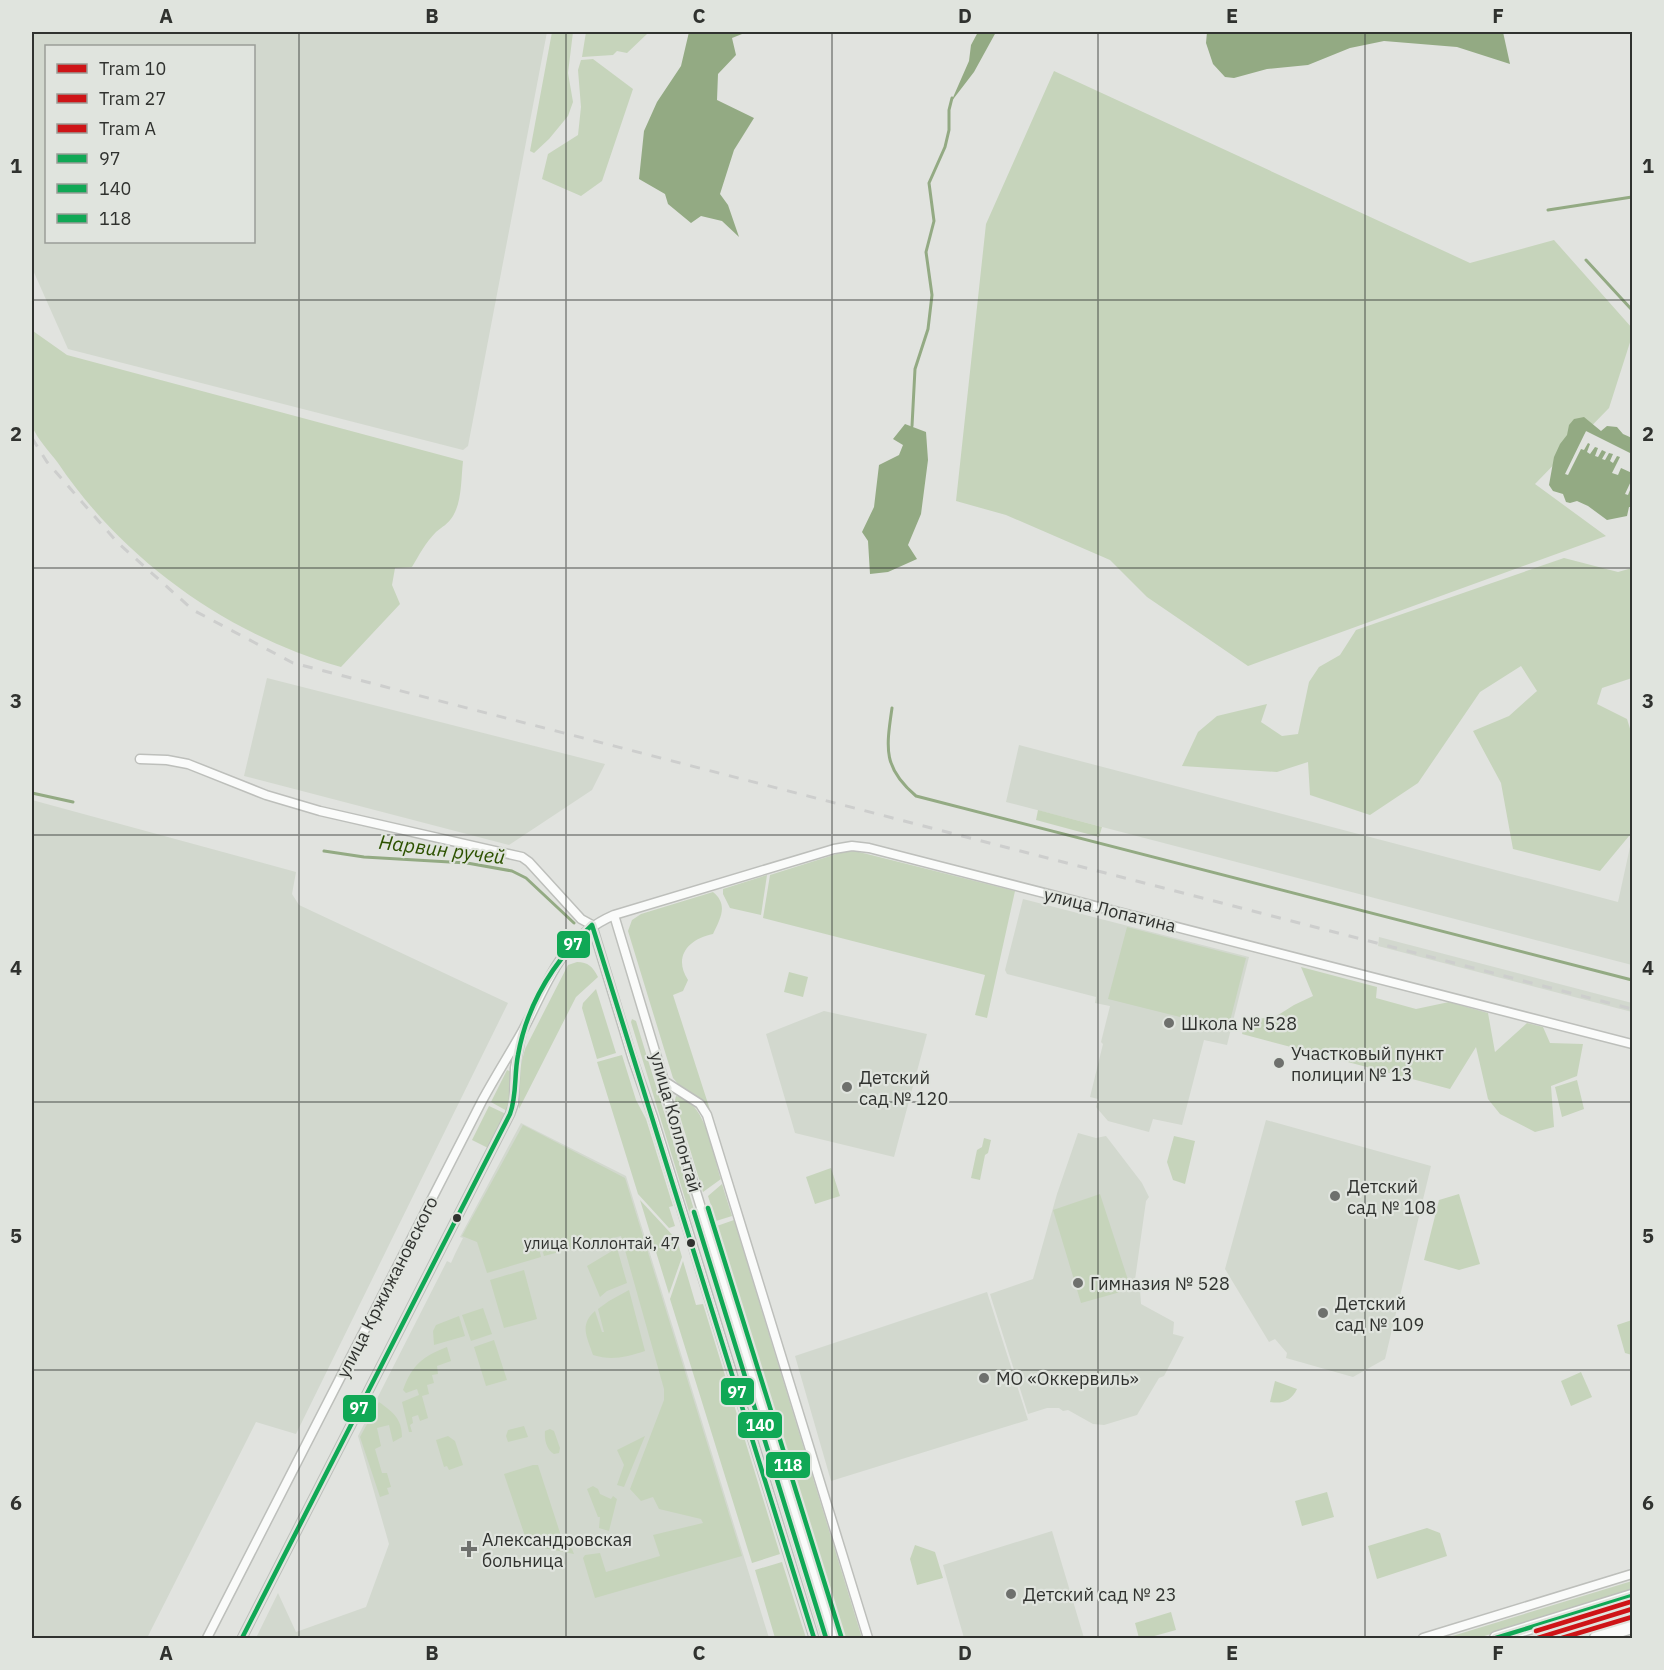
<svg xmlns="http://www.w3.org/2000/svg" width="1664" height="1670" viewBox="0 0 1664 1670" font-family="'IBM Plex Sans',sans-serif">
<rect width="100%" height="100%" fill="#e1e3df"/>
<path fill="#d2d8ce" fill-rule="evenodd" d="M32 32H547L468 446 463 450 68 349 32 268ZM254 46V242H46V46Z
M267 678 605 764 592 790 509 845 244 776Z
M1019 745 1618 902 1632 838V965L1006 802Z
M32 800 296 872 292 894 299 905 508 1003 296 1434 256 1422 147 1638H32Z
M1023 899 1249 957 1227 1045 1204 1040 1182 1125 1153 1119 1149 1132 1108 1121 1096 1107 1098 1099 1090 1097 1103 1044 1101 1042 1110 1006 1095 1003 1096 997 1007 974 1005 970Z
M1379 937 1632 1003V1012L1378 946Z
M824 1011 927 1034 894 1157 795 1133 766 1034Z
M1266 1120 1431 1166 1385 1359 1353 1377 1286 1358 1287 1353 1275 1339 1269 1342 1225 1269Z
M521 1123 626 1176 769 1638H256L278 1593 296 1632 366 1607 389 1544 358 1436 447 1261 451 1263 455 1254 463 1238 460 1237Z
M1078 1133 1096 1138 1106 1136 1142 1183 1149 1197 1146 1201 1134 1287 1140 1290 1141 1304 1174 1322 1173 1334 1184 1337 1164 1376 1159 1378 1137 1415 1104 1425 1093 1424 1068 1410 1063 1411 1059 1408H1047L1028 1414 990 1294 1033 1279 1057 1194Z
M987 1292 1028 1420 831 1481 795 1356Z
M1052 1531 1084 1638H964L943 1565Z"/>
<path fill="#c6d4bb" d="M552 32H573L568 73 573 102 568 116 549 139 534 153 530 151Z
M586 32H646L647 34 627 53 617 51 613 55 582 57Z
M593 59 633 89 602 181 581 196 542 179 548 154 578 135 581 107 578 70 581 60Z
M1054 71 1470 263 1554 240 1632 328V336L1609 408 1535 484 1606 536 1248 666 1147 597 1110 560 1006 515 956 501 986 224Z
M33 331 67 355 463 461C461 479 462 501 453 516 448 524 442 527 436 532 426 542 419 555 412 567L395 568 392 585 400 604 341 667C228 635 124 561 58 463 50 452 37 439 32 426 29 417 32 383 32 371 32 359 29 342 33 331Z
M1564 558 1618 572 1632 568V678L1602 688 1597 704 1627 719 1632 735V836H1629L1600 871 1513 849 1501 783 1473 731 1509 716 1537 691 1521 666 1480 692 1418 783 1370 815 1310 795 1308 762 1277 772 1182 766 1198 732 1217 716 1267 704 1261 722 1282 736 1298 734 1309 682 1319 667 1340 655 1356 630Z
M1038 810 1102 827 1099 837 1036 820Z
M855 851 1015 891 987 1018 975 1015 985 975 763 918 770 875 843 852Z
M767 875 761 915 730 908 723 894V889Z
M713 892C729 905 720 919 713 934 688 939 673 957 688 980L683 991 673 995 711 1113 701 1100 679 1085 673 1078 628 931 632 920 641 914Z
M1127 927 1246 958 1228 1029 1108 999Z
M577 962C588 962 593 967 598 977L576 997 519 1109 520 1068 525 1049 568 965Z
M1301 967 1377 987 1376 998 1416 1009 1449 1002 1488 1013 1495 1052 1527 1023 1543 1027 1550 1043 1583 1044 1577 1076 1551 1086 1554 1127 1535 1132 1500 1114 1488 1099 1476 1047 1450 1089 1242 1034 1246 1020 1275 1017 1294 1005 1313 996Z
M789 972 808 977 803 997 784 992Z
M596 989 616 1053 597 1059 582 1008 583 1003Z
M632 1019 636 1021 699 1226 694 1228 631 1022Z
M622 1055 636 1100 646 1119 673 1206 669 1207 675 1226 669 1228 638 1194 597 1062Z
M507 1070 512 1072 510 1105 507 1111 491 1102Z
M1577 1080 1584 1109 1562 1117 1555 1087Z
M676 1096C706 1100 713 1155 721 1179L703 1192 675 1100Z
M489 1106 506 1114 488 1148 472 1140Z
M523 1125 625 1178 742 1556 595 1598 583 1558 585 1555 600 1553 606 1572 660 1556 653 1535 703 1523 701 1519 659 1509 653 1497 641 1501 630 1489 664 1400V1389L621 1236 544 1256 539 1240H537L541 1257 487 1273 477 1242 462 1236Z
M1174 1136 1195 1141 1185 1184 1173 1180 1167 1162Z
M984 1138 991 1140 988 1153 985 1155 980 1180 971 1178 977 1150 982 1147Z
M831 1168 840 1196 815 1204 806 1177Z
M722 1184 732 1216 716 1221 708 1196Z
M1100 1194 1131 1289 1081 1303 1053 1210Z
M1459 1194 1480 1264 1459 1270 1424 1260 1439 1200Z
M640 1200 677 1240 682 1257 669 1294Z
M734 1220 862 1638H840L714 1227Z
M700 1231 826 1638H821L696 1232Z
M617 1248 627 1283 607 1291 600 1297 587 1266Z
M683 1261 696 1305 703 1304 780 1554 752 1563 670 1299Z
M524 1270 537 1319 504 1328 490 1280Z
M629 1290 645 1351C626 1357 612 1361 593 1355 587 1337 579 1325 595 1311L602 1332H604L598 1309 609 1301Z
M483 1308 492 1334 471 1341 462 1315Z
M459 1316 465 1336 434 1345 433 1331 436 1325Z
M1632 1320V1355L1625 1353 1617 1325Z
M494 1340 507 1380 486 1386 474 1347Z
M447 1347 451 1361 437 1366 438 1374 432 1375 434 1383 427 1385 429 1394 422 1396 428 1418 420 1421 418 1415 412 1417 413 1423 410 1425 412 1432H409L402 1402 419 1395 417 1389 406 1393 403 1390C412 1365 423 1356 447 1347Z
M1581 1372 1592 1397 1571 1406 1561 1381Z
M1275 1381 1297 1389C1291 1401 1283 1404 1270 1402Z
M379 1402C393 1412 402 1419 402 1437L393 1442 389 1425 377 1428 381 1446 375 1449 382 1473H387L391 1487 387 1488 389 1494 380 1497 360 1437Z
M524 1426 528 1437 508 1442 506 1436 508 1430Z
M550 1429 554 1431 560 1448 559 1453 554 1454C547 1450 544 1440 545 1431Z
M448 1436 455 1441 463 1465 449 1470 447 1466 444 1467 436 1440Z
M645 1436 624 1487 617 1485 624 1465 617 1450Z
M533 1465H538L563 1542 572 1549 574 1554 528 1545 504 1474Z
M593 1486 598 1489 600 1494 611 1499 613 1496 617 1499 609 1531 599 1528 600 1517H598L587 1489Z
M1327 1492 1334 1517 1302 1526 1295 1501Z
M1427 1528 1440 1533 1447 1556 1377 1579 1368 1546Z
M915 1545 935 1552 943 1578 917 1585 910 1559Z
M782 1562 806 1638H775L755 1570Z
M1632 1581V1591L1478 1638H1446Z
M1171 1612 1176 1630 1147 1638H1139L1135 1623Z"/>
<path fill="#93aa83" d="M689 32H747L732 38 736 55 718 74 717 100 754 118 734 150 720 194 728 205 739 237 722 221 701 216 691 223 668 204 665 194 639 179 644 131 657 102 681 66Z
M978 32H996L974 72 951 102 969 61 971 45Z
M1207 32H1503L1510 64 1457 47 1384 41 1350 48 1308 65 1267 69 1234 78 1225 77 1213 64 1206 43Z
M1584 417 1601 431 1607 426 1617 427 1623 434 1632 438V454L1586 431 1565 474 1568 475 1581 449 1584 450 1588 443 1590 444 1587 452 1590 454 1595 447 1598 448 1595 456 1598 457 1602 450 1606 452 1602 459 1605 460 1609 453 1613 454 1610 461 1613 463 1617 456 1620 457 1612 473 1618 475 1621 468 1632 473V479L1625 494 1628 495 1632 485V507H1629L1627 516 1607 520 1588 506 1577 501 1570 503 1566 502 1563 494 1553 491 1549 485 1554 457 1560 444 1567 435 1569 425 1574 419Z
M905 424 926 432 928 460 921 514 908 545 917 559 888 572 870 574 868 541 862 532 874 507 879 465 899 455 903 445 893 439Z"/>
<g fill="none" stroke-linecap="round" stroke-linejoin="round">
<path stroke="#93aa83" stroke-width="3" d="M1548 210 1632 197
M1586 260 1632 310
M912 426 915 369 928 329 932 295 926 252 934 221 929 183 945 147 949 130V110L952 98
M892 708C886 749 883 768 916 796L1632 980
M32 793 73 802
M324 851 364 857 467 863 512 871 526 878 574 923"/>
<g stroke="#bdbfbb" stroke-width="11">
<path id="street" d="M140 759 167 760 188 764 266 795 320 811 522 857 529 862 581 919 592 925
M614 915 664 1081 668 1101 834 1638
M592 925 633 1060 653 1117 814 1638
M664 1081 700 1104 707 1115 868 1638
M207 1638 482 1101C495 1077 509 1055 522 1032 548 984 559 939 614 915L834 849 852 846 869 848 1632 1044
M242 1638 510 1114 514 1103 515 1068 521 1036
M1423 1638 1632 1574"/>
</g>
<g stroke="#bdbfbb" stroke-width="15">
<path id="secondary" d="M1496 1638 1632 1596
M1596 1638 1632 1627"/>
</g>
<use href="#street" stroke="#fafbfa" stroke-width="8"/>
<use href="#secondary" stroke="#fafbfa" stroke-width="12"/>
<path stroke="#cdcecd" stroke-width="3" stroke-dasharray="10 10" stroke-linecap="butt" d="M32 438 47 462 117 542 193 610 293 663 1632 1009"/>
<g stroke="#e0e4de" stroke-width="9">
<path id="bus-1" d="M242 1638 510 1114C517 1095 514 1075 518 1055 527 1004 555 960 592 925L814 1638
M1496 1638 1632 1596"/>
</g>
<g stroke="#e0e4de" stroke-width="9">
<path id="bus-2" d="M694 1212 826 1638"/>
</g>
<g stroke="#e0e4de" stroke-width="9">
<path id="bus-3" d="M708 1208 841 1636"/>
</g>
<use href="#bus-1" stroke="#10a855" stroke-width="4.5"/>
<use href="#bus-2" stroke="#10a855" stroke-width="4.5"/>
<use href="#bus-3" stroke="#10a855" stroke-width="4.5"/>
<g stroke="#e0e4de" stroke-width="9">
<path id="tram-1" d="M1538 1638 1632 1609"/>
</g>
<g stroke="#e0e4de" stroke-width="9">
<path id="tram-2" d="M1562 1638 1632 1617"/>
</g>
<g stroke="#e0e4de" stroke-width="9">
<path id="tram-3" d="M1536 1631 1630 1602"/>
</g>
<use href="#tram-1" stroke="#ce1417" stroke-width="4.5"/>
<use href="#tram-2" stroke="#ce1417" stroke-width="4.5"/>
<use href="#tram-3" stroke="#ce1417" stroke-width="4.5"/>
</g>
<path fill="none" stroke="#30322f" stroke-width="1.5" stroke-opacity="0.55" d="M299 32V1638M566 32V1638M832 32V1638M1098 32V1638M1365 32V1638M32 300H1632M32 568H1632M32 835H1632M32 1102H1632M32 1370H1632"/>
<g fill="#6e706d" stroke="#e0e4de" stroke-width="2">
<circle cx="1169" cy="1023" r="6"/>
<circle cx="1279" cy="1063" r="6"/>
<circle cx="847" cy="1087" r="6"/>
<circle cx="1335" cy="1196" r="6"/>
<circle cx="1078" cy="1283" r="6"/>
<circle cx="1323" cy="1313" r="6"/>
<circle cx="984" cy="1378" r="6"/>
<path d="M466 1540h6v6h6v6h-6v6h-6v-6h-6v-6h6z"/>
<circle cx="1011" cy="1594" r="6"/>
</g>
<g fill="#30322f" stroke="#e0e4de" stroke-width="2">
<circle cx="457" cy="1218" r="5"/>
<circle cx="691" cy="1243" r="5"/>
</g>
<g text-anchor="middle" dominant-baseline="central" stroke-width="4.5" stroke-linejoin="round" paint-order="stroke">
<g font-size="16" fill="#30322f" stroke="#e0e4de" text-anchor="end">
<text x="680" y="1243">улица Коллонтай, 47</text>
</g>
<g font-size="18" fill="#30322f" stroke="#e0e4de">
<text transform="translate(1110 910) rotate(14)">улица Лопатина</text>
<text transform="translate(676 1122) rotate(74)">улица Коллонтай</text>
<text transform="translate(387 1287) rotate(-63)">улица Кржижановского</text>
</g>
<g font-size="18" fill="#30322f" stroke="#e0e4de" text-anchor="start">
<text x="1181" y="1023">Школа № 528</text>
<text x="1291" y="1053">Участковый пункт<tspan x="1291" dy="21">полиции № 13</tspan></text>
<text x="859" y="1077">Детский<tspan x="859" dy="21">сад № 120</tspan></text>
<text x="1347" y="1186">Детский<tspan x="1347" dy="21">сад № 108</tspan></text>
<text x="1090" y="1283">Гимназия № 528</text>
<text x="1335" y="1303">Детский<tspan x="1335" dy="21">сад № 109</tspan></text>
<text x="996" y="1378">МО «Оккервиль»</text>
<text x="482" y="1539">Александровская<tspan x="482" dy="21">больница</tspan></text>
<text x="1023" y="1594">Детский сад № 23</text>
</g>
<g font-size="20" font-style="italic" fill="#2d5200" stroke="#e0e4de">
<text transform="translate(442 849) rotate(7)">Нарвин ручей</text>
</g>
</g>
<g stroke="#e0e4de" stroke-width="2">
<rect x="556" y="930" width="35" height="29" rx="6" fill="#10a855"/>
<rect x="720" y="1377" width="35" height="29" rx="6" fill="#10a855"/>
<rect x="342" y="1394" width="35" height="29" rx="6" fill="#10a855"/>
<rect x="737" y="1411" width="46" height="28" rx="6" fill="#10a855"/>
<rect x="765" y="1451" width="46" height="28" rx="6" fill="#10a855"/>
</g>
<g font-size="16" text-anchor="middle" font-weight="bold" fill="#fff">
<text x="573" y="950">97</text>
<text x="737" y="1398">97</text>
<text x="359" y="1414">97</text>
<text x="760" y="1431">140</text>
<text x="788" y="1471">118</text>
</g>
<rect width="1664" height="1670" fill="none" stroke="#e0e4de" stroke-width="66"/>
<rect x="45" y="45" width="210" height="198" fill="#e0e4de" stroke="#9a9d98" stroke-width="1.5"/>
<rect x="57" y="64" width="30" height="9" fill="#ce1417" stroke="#9a9d98" stroke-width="1.5"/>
<text x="99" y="75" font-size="18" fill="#30322f">Tram 10</text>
<rect x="57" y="94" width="30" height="9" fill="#ce1417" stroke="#9a9d98" stroke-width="1.5"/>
<text x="99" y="105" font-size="18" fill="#30322f">Tram 27</text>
<rect x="57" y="124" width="30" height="9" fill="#ce1417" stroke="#9a9d98" stroke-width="1.5"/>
<text x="99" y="135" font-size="18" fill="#30322f">Tram А</text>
<rect x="57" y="154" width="30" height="9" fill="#10a855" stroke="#9a9d98" stroke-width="1.5"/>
<text x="99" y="165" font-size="18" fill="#30322f">97</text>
<rect x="57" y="184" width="30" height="9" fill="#10a855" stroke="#9a9d98" stroke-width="1.5"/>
<text x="99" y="195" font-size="18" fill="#30322f">140</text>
<rect x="57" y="214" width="30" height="9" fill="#10a855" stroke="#9a9d98" stroke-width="1.5"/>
<text x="99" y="225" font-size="18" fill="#30322f">118</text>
<rect x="33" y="33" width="1598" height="1604" fill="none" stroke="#30322f" stroke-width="2"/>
<g font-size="20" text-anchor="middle" font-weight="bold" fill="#30322f">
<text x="166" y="23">A</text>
<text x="432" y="23">B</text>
<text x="699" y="23">C</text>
<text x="965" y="23">D</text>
<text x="1232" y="23">E</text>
<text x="1498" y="23">F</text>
<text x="16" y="173">1</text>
<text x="1648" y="173">1</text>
<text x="16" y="441">2</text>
<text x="1648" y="441">2</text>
<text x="16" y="708">3</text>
<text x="1648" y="708">3</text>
<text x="16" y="975">4</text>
<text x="1648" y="975">4</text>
<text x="16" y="1243">5</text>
<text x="1648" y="1243">5</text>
<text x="16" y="1510">6</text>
<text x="1648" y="1510">6</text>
<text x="166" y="1660">A</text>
<text x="432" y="1660">B</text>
<text x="699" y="1660">C</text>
<text x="965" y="1660">D</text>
<text x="1232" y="1660">E</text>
<text x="1498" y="1660">F</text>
</g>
</svg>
